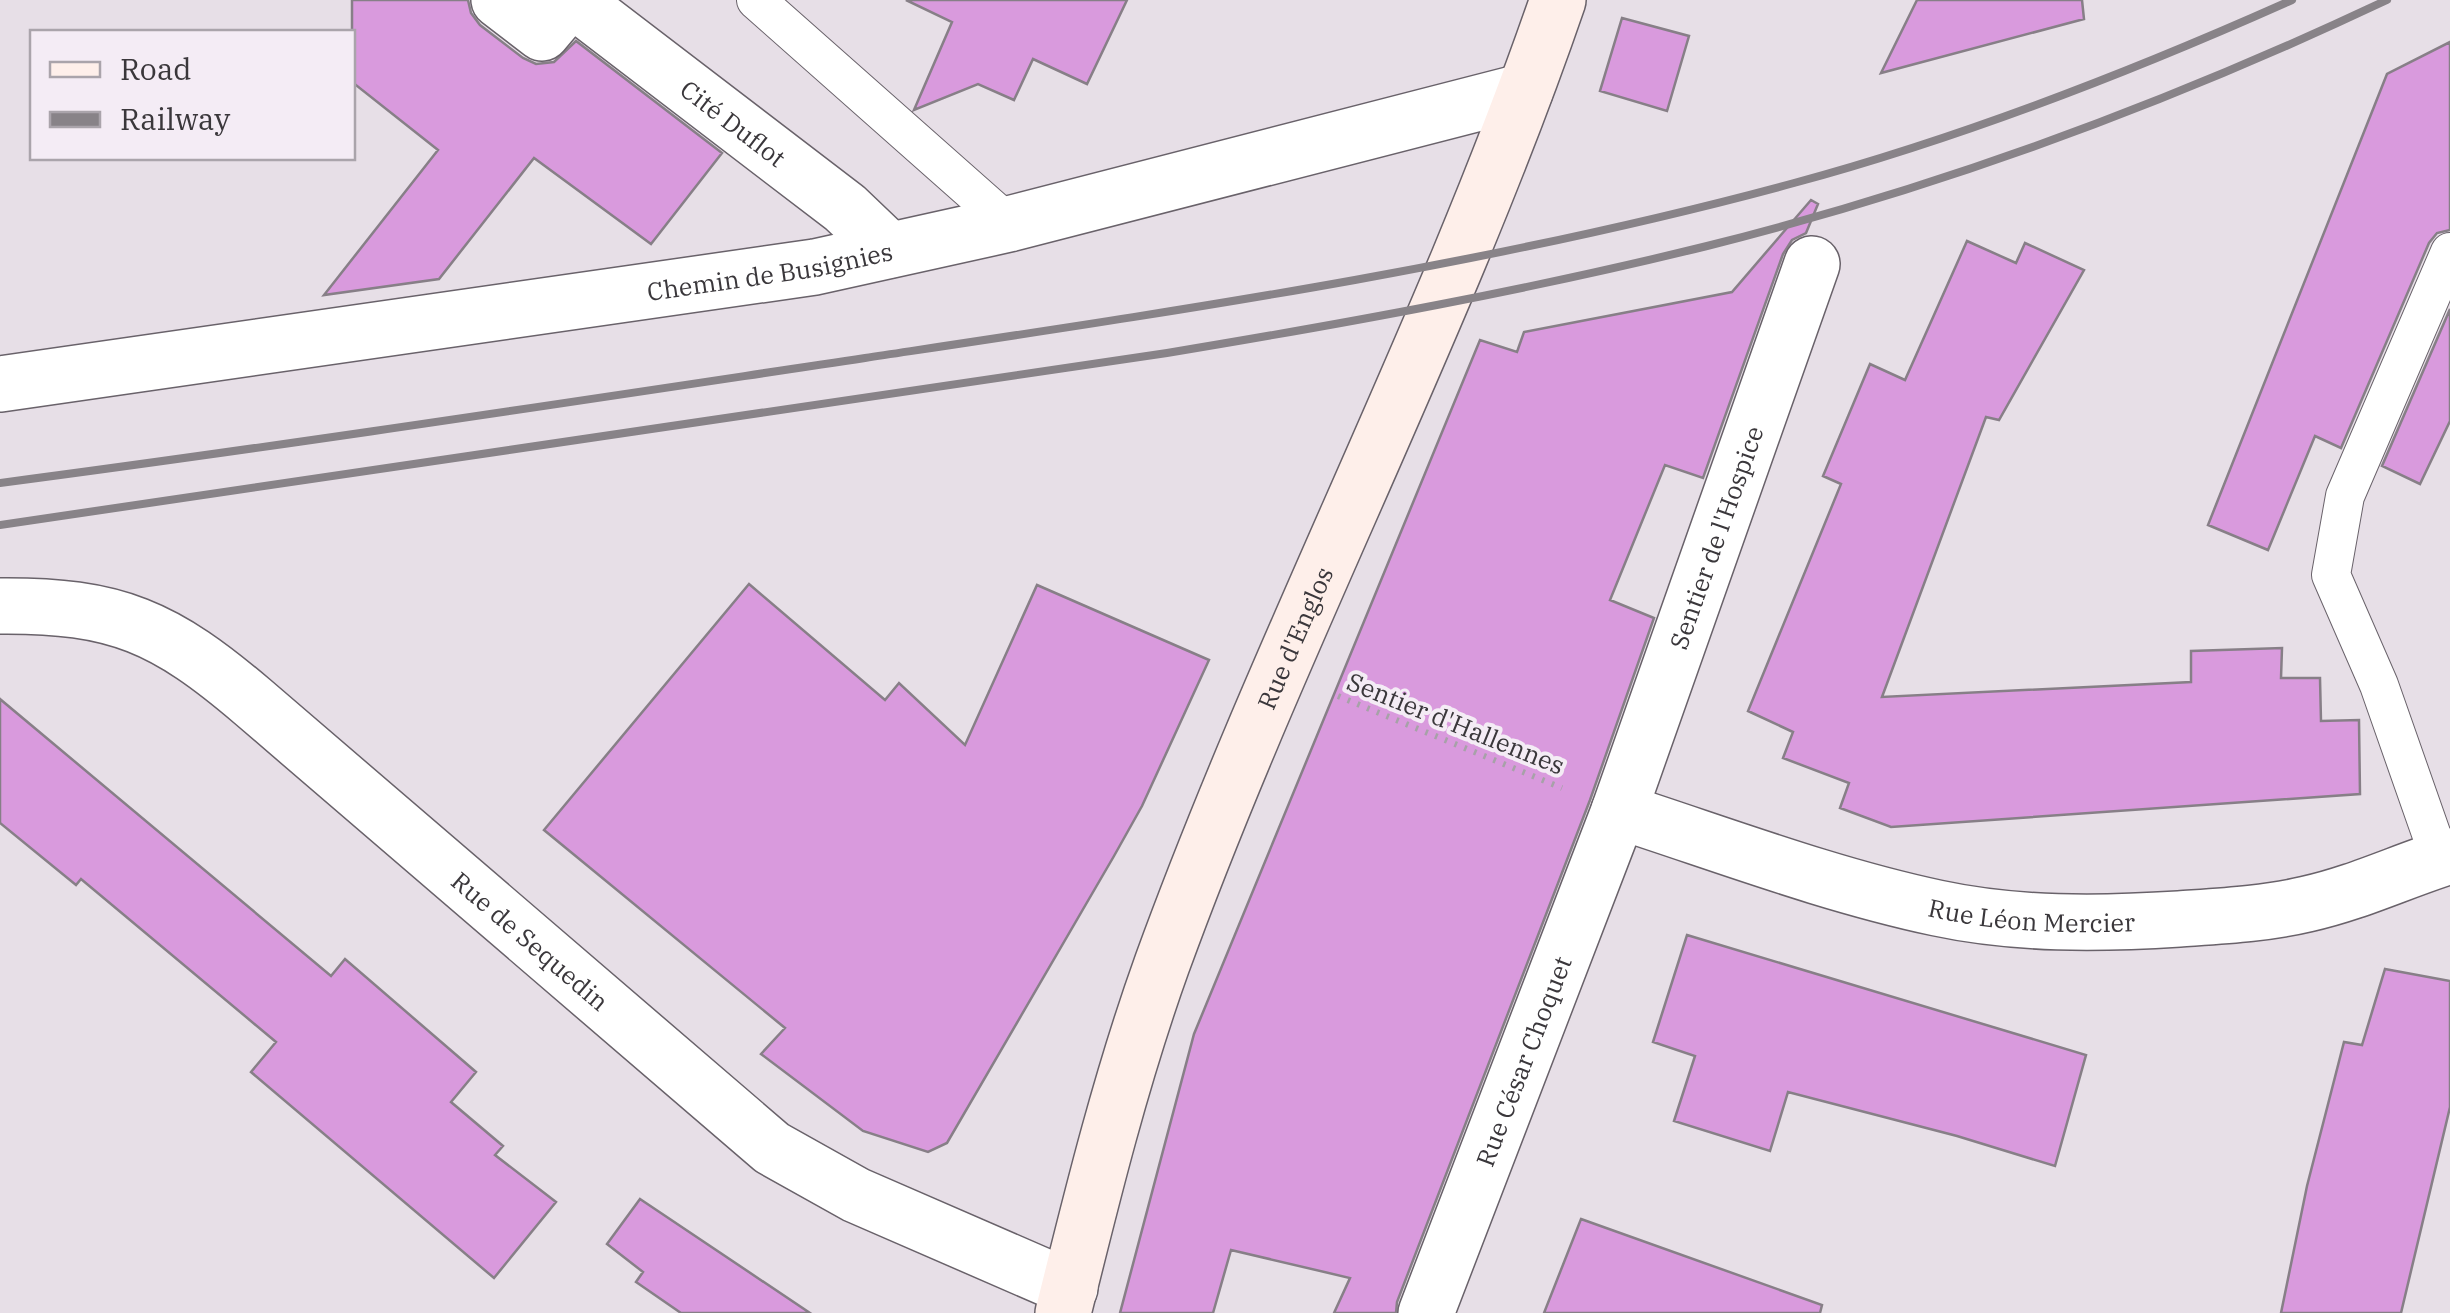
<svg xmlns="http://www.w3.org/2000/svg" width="2450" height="1313" viewBox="0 0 2450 1313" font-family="'IBM Plex Serif',serif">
<rect width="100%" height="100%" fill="#e7dfe7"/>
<path fill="#d99add" stroke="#877f87" stroke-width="2.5" d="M352 0H468L471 13 480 25 523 58 536 64 554 62 576 41 722 153 651 244 534 158 439 279 324 295 438 150 352 82Z
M906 0H1127L1087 84 1033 59 1014 100 978 84 914 110 952 22Z
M1917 0H2082L2084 19 1881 73Z
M1622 18 1689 36 1667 111 1600 91Z
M2450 42V230L2437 233 2429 243 2341 448 2315 436 2268 550 2208 525 2387 74Z
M1811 200 1818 204 1806 233 1792 240 1783 254 1703 478 1665 465 1610 600 1654 618 1590 800 1397 1302 1396 1313H1334L1350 1278 1231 1250 1213 1313H1120L1194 1034 1480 340 1517 352 1524 332 1732 292Z
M1967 241 2016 263 2025 243 2084 270 1999 420 1986 417 1882 697 2191 682V651L2282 648 2281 678H2320L2321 721 2359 720 2360 794 1891 827 1840 808 1849 783 1783 758 1793 732 1748 711 1841 484 1823 476 1870 364 1905 380Z
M2450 309V421L2420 484 2382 466Z
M749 584 885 700 899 683 965 745 1037 585 1209 660 1142 806 1114 856 947 1143 928 1152 863 1131 761 1054 785 1028 544 830Z
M0 699 331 976 345 959 476 1072 451 1102 503 1146 495 1155 556 1202 494 1278 251 1072 276 1042 81 879 76 885 0 823Z
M1687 935 2086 1055 2055 1166 1957 1136 1788 1092 1770 1151 1674 1121 1695 1056 1653 1042Z
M2385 969 2450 981V1107L2401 1313H2281L2307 1186 2344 1042 2362 1045Z
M640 1199 810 1313H681L636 1282 643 1272 607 1244Z
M1581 1219 1822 1305 1820 1313H1544Z"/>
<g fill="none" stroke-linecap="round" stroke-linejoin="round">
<g stroke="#69626a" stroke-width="40">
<path id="service" d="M756 0 1009 224
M2440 859 2379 685 2331 575 2345 496 2450 252"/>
</g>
<g stroke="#69626a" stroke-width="58">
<g id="pedestrian">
<path d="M499 0 542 33 570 0"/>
<path id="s1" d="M573 0 845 208 889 250"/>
</g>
</g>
<g stroke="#69626a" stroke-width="58">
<g id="minor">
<path id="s2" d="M0 384 815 267 1009 224 1525 91"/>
<path id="s3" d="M1619 811C1724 845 1829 885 1937 908 2016 925 2099 924 2179 919 2222 916 2265 914 2307 904 2357 893 2402 871 2450 856"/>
<path id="s4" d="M1426 1313 1619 811 1812 264"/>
</g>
</g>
<g stroke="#69626a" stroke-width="58">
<g id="tertiary">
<path id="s5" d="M0 606C117 605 165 627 253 702L772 1148 856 1195 1070 1288"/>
</g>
</g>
<g stroke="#69626a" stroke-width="58">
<g id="secondary">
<path id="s6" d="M1063 1313C1092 1196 1121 1078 1162 964 1281 637 1445 329 1558 0"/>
</g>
</g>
<path stroke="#a7a1a8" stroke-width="6" stroke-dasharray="2.5 8" stroke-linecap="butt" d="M1338 696 1562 788"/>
<use href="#service" stroke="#fff" stroke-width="38"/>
<use href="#pedestrian" stroke="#fff" stroke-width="55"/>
<use href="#minor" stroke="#fff" stroke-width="55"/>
<use href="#tertiary" stroke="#fff" stroke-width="55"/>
<use href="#secondary" stroke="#feefea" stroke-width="55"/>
<path stroke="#888388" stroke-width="8" d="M0 483C289 445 577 401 865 358 1177 311 1489 266 1794 183 1964 137 2131 72 2292 0
M0 525 1167 353C1348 323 1529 290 1707 246 1942 187 2169 103 2387 0"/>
</g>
<g text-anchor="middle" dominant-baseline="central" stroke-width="8" stroke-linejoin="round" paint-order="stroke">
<g font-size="25" fill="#3a373b" stroke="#f4ecf5">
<text stroke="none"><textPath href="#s1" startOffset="202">Cité Duflot</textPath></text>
<text stroke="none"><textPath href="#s2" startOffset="778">Chemin de Busignies</textPath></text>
<text stroke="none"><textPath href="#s4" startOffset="828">Sentier de l'Hospice</textPath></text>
<text stroke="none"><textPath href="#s6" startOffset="715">Rue d'Englos</textPath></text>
<text transform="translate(1456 723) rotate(22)">Sentier d'Hallennes</text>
<text stroke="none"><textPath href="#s3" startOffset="428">Rue Léon Mercier</textPath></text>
<text stroke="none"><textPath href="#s5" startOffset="645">Rue de Sequedin</textPath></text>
<text stroke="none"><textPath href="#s4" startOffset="270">Rue César Choquet</textPath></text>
</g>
</g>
<rect x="30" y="30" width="325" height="130" fill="#f4ecf5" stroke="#aaa4ab" stroke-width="2.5"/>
<rect x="50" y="62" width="50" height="15" fill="#feefea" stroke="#aaa4ab" stroke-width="2.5"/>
<text x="120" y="80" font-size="30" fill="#3a373b">Road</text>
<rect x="50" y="112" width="50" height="15" fill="#888388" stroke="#aaa4ab" stroke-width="2.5"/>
<text x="120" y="130" font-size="30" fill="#3a373b">Railway</text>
</svg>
